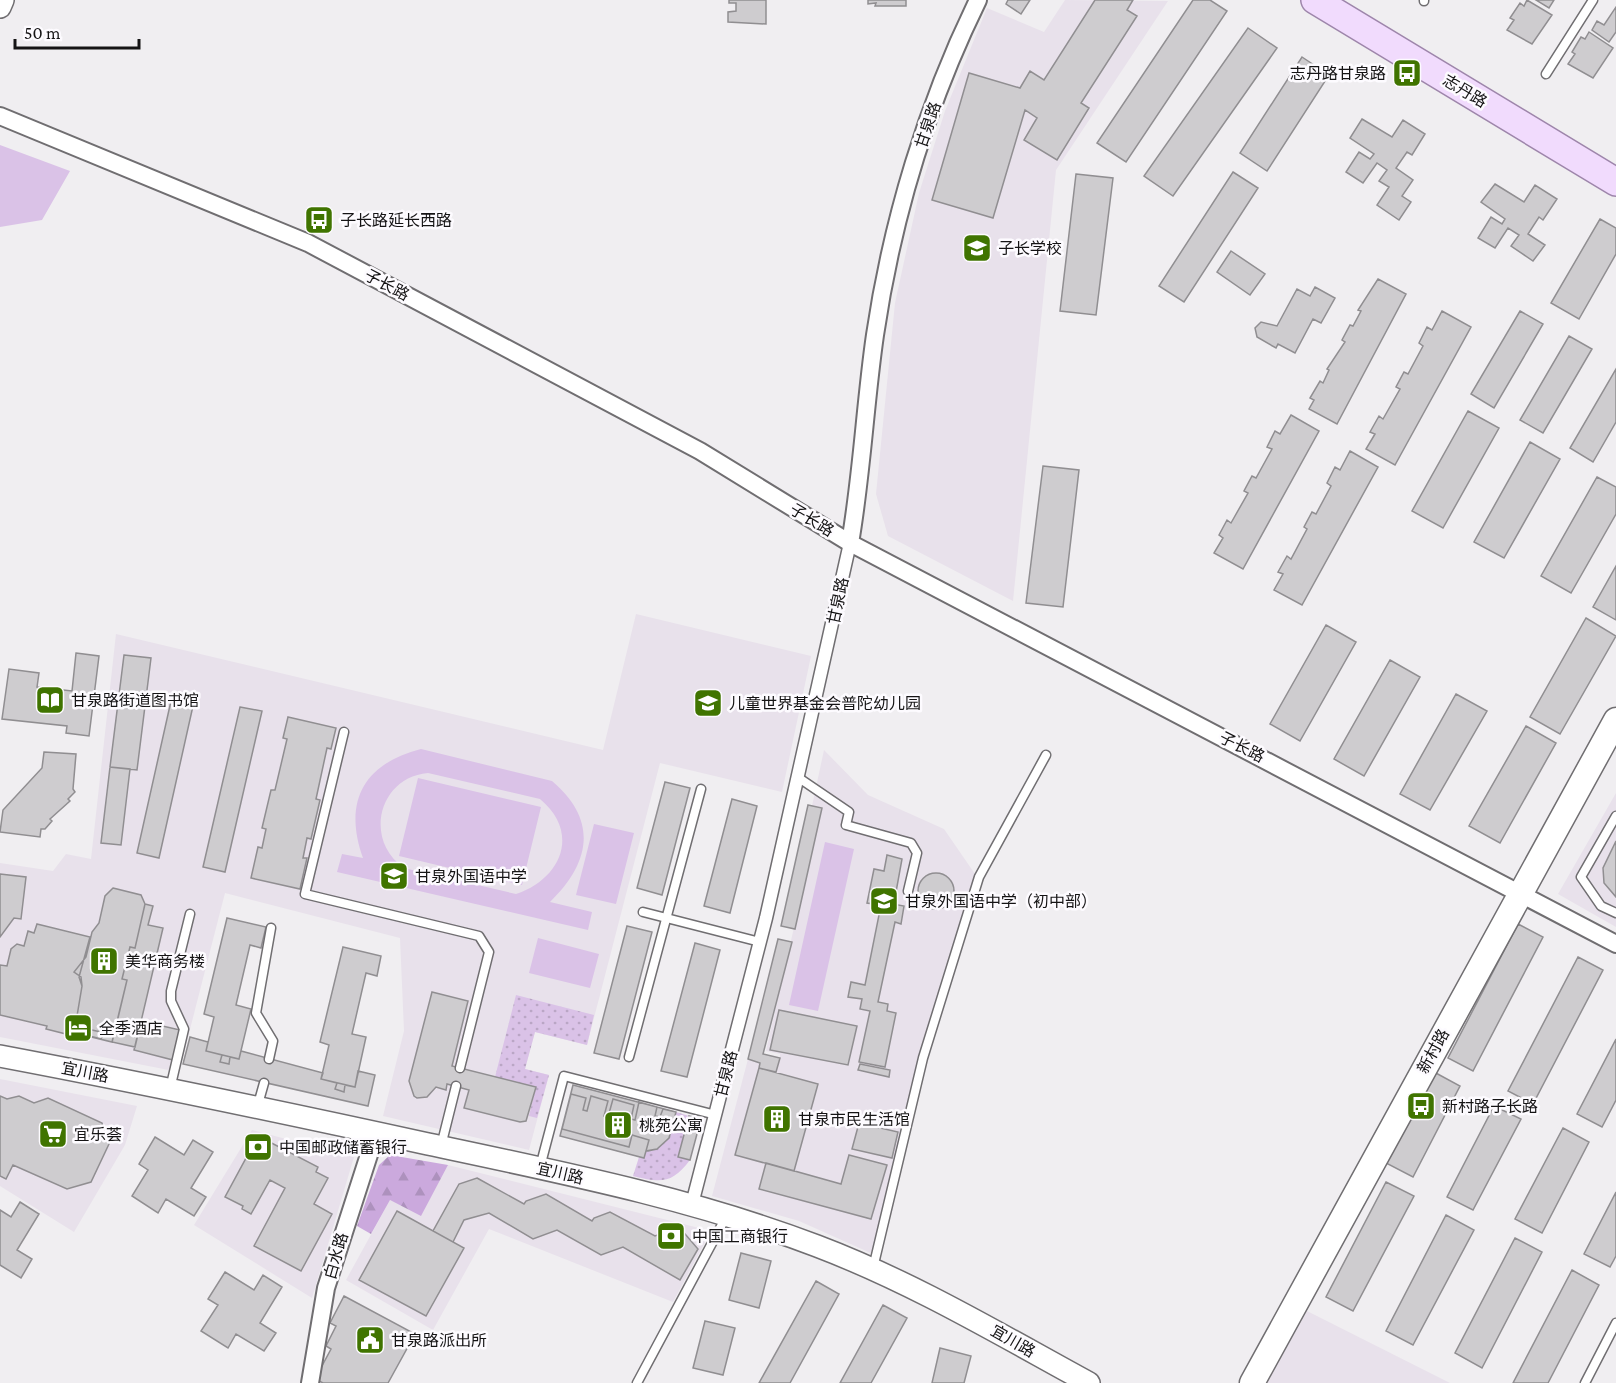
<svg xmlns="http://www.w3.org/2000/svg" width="1616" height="1383" viewBox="0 0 1616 1383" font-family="'Crimson Pro','Noto Sans SC',serif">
<defs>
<pattern id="grass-dots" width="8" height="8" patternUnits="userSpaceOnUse" patternTransform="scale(1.5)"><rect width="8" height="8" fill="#dac2e7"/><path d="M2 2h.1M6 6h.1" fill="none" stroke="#baa6c5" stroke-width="1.8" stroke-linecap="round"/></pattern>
<pattern id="forest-firs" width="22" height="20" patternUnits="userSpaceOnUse" patternTransform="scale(1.5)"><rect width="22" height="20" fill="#cba9dd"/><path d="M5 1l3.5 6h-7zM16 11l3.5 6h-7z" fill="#ad91bd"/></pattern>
</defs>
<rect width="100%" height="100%" fill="#f0eef1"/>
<path fill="#e8e1eb" d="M1065 0 1168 1 1056 170 1013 601 888 536 876 494 895 303 919 193 945 111 987 8 1044 32Z
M636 614 811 656 782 792 660 763 587 1045 535 1032 525 1069 549 1075 529 1150 383 1116 404 1031 400 938 225 893 179 1072 0 1037V863L53 871 66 854 91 859 116 634 603 750Z
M824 750 868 795 944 829 975 874 919 1055 873 1254 799 1221 712 1196 748 1059 760 1063 759 1068 776 1072 780 1058V1054L766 1051 821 808 812 806Z
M1616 793V927L1558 894Z
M0 1079 137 1106 125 1145 74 1232 0 1186Z
M252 1130 354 1157 312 1298 194 1225Z
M448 1165 711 1231 673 1302 489 1229 433 1330 346 1280 390 1200 421 1215Z
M1307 1311 1450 1383H1267Z"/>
<path fill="url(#grass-dots)" d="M516 995 594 1015 587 1045 535 1032 525 1069 549 1075 537 1118 529 1116 536 1087 495 1077Z
M676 1112 689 1116 678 1156 690 1160C672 1184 661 1183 633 1176L639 1157 644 1158 646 1151C667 1152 670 1128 676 1112Z"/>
<path fill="url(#forest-firs)" d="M390 1155 448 1165 421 1216 390 1200 371 1234 357 1226 379 1165Z"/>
<path fill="#dac2e7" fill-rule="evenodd" d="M0 145 70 171 42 220 0 227Z
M421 749 552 781C598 820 591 862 550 902L592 912 588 930 337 872 342 854 363 858C343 802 363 764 421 749ZM428 773 540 799C581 833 561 879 516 894L404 868C363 840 379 777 428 773Z
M418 778 541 807 522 885 399 856Z
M594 824 634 833 616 904 576 895Z
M825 842 854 849 818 1011 789 1005Z
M538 938 599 954 590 988 529 973Z"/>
<path fill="#cecccf" stroke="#908e91" stroke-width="1.5" d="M729 0H766V24L728 22V12L736 11V3H729Z
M868 0H906V6H875L876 3 868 4Z
M1008 0H1030L1021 14 1006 4Z
M1095 0H1133L1127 10 1137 16 1081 103 1089 108 1057 160 1024 140 1037 118 1025 110 993 218 932 200 969 73 1020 88 1030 71 1044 80Z
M1193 0H1210L1227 11 1126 162 1097 143Z
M1527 0 1552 15 1532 44 1507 30 1514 20 1510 18 1520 3 1524 6Z
M1536 0H1554L1549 8Z
M1616 7V32L1609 42 1592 30 1597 21 1604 25Z
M1248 28 1277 48 1173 196 1144 176Z
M1589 32 1613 48 1593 78 1568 64 1575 54 1572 52 1581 37 1585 39Z
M1302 57 1329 75 1267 171 1240 153Z
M1362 119 1392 137 1403 120 1425 134 1412 155 1407 152 1396 168 1413 180 1402 196 1411 202 1399 220 1377 205 1389 187 1379 181 1387 170 1377 163 1363 183 1346 172 1359 152 1370 159 1374 154 1350 138Z
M1233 172 1258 188 1184 302 1159 286Z
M1076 174 1113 178 1096 315 1060 311Z
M1495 184 1524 202 1535 185 1557 199 1543 220 1539 217 1528 234 1545 245 1533 261 1511 246 1519 235 1508 228 1495 248 1478 238 1491 217 1502 224 1505 219 1481 202Z
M1600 219 1616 228V254L1579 319 1551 303Z
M1231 251 1265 274 1250 295 1217 272Z
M1378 279 1406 294 1337 424 1309 409 1314 400 1310 398 1320 381 1323 383 1329 370 1327 369 1345 342 1342 340 1350 325 1353 326 1361 311 1358 310Z
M1315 287 1335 298 1321 323 1313 319 1295 353 1278 344 1276 348 1257 337 1255 328 1261 322 1277 326 1297 289 1310 296Z
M1442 311 1471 327 1395 465 1366 449 1375 434 1370 432 1379 416 1383 419 1400 389 1396 387 1404 372 1408 374 1423 346 1419 343 1427 327 1432 330Z
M1520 311 1543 324 1494 408 1471 394Z
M1569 336 1592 349 1543 433 1520 420Z
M1616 369V422L1593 462 1570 448Z
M1468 411 1499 428 1443 528 1412 511Z
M1291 415 1319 431 1243 569 1214 553 1223 538 1219 535 1227 520 1231 523 1248 493 1244 491 1252 476 1256 478 1272 449 1267 447 1275 431 1280 434Z
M1530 442 1560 459 1504 558 1474 542Z
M1350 451 1378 467 1302 605 1274 590 1283 574 1278 572 1287 556 1291 559 1307 529 1304 527 1312 512 1316 514 1331 486 1327 483 1335 467 1340 470Z
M1043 466 1079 470 1063 607 1026 603Z
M1597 477 1616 487V514L1571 593 1541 576Z
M1616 566V620L1593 607Z
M1586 618 1616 636 1560 734 1530 717Z
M1326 625 1356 642 1300 741 1270 724Z
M76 653 99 656 89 736 66 733 67 726 2 719 9 669 39 673 37 687 72 691Z
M124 655 151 658 137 770 110 767Z
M1390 660 1420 677 1364 776 1334 759Z
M173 692 195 697 159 858 137 853Z
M1456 694 1487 711 1430 810 1400 794Z
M240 707 262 711 225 872 203 867Z
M288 717 336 728 331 749 327 748 316 799 320 800 311 839 307 838 303 858H307L300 889 251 878 258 847 262 848 266 829 262 828 271 790H275L287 739 283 738Z
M1526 726 1556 743 1500 843 1469 826Z
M44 752 76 754 73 789 75 792 68 799 70 801 50 819 52 821 45 829H41L40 837 0 832 3 810 42 768Z
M110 767 130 769 121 845 101 843Z
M665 782 690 788 662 895 637 888Z
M732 799 757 806 730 913 704 906Z
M808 805 822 808 795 929 781 926Z
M1616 841V897L1604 883 1603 868Z
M887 855 902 859 896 892 889 890 887 903 904 906 901 924 895 922 878 1002 888 1004 887 1011 896 1013 885 1067 859 1062 870 1011 860 1009 862 999 848 997 851 982 865 985 881 905 867 903 874 869 884 871Z
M918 891a18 18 0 1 1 36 0a18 18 0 1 1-36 0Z
M0 874 26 877 21 919 14 918 0 937Z
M113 888 141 895 145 904 135 948 130 947 122 979 127 980 114 1035 105 1033 101 1039 86 1035 87 1029 79 1027 76 1022 82 986 81 977 74 972 86 957 92 932 99 923 105 896Z
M145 904 153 906 148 925 163 928 135 1047 112 1042 127 980 122 979 130 947 135 948Z
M227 918 266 927 261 948 250 945 236 1005 251 1009 239 1059 230 1057 229 1064 220 1062 222 1055 206 1051 214 1017 204 1014Z
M37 924 90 937 79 977 82 986 76 1022 79 1027 114 1035 112 1042 71 1032 70 1035 46 1029 47 1026 0 1015V965L7 966 11 949 17 944 24 946 28 931 34 933Z
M1518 924 1543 937 1473 1071 1448 1058Z
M627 926 652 932 619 1059 594 1053Z
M778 939 792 942 763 1054 780 1058 776 1072 759 1068 760 1063 748 1059Z
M695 943 720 950 687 1077 661 1071Z
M343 947 381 956 377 976 366 973 352 1034 366 1037 355 1087 345 1085 344 1092 335 1089 337 1083 321 1079 329 1045 320 1042Z
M1578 957 1603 970 1533 1104 1508 1091Z
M432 992 468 1001 452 1066 536 1087 526 1121 520 1122 464 1108 469 1090 447 1084 446 1090 436 1087 427 1097 417 1098 414 1096 409 1081Z
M779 1010 857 1026 848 1065 770 1050Z
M141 1021 180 1030 173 1060 134 1050Z
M190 1037 208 1042 206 1051 239 1059 241 1051 323 1073 321 1079 355 1087 358 1071 375 1075 368 1106 183 1064Z
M1616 1039V1100L1602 1127 1577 1114Z
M860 1064 890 1070 889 1077 858 1070Z
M759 1068 818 1084 794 1171 735 1155Z
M1434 1072 1460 1086 1413 1177 1386 1163Z
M573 1085 676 1112 669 1138 657 1149 646 1151 644 1158 560 1136Z
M571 1094 586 1098 583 1110 587 1111 591 1096 608 1101 604 1116 608 1117 613 1099 634 1105 631 1119 635 1120 639 1102 657 1107 655 1116 660 1117 663 1109 676 1112 669 1138 657 1149 648 1151H646L649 1140 632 1135 629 1147 562 1129Z
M0 1096 7 1099 19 1096 34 1103 48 1098 102 1123 109 1144 91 1182 67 1189 13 1165 6 1179 0 1176Z
M1494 1106 1521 1119 1473 1210 1447 1197Z
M689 1116 701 1119 690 1160 678 1157Z
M859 1123 898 1132 892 1158 852 1149Z
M1563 1128 1589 1142 1542 1233 1515 1219Z
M258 1136 318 1167 316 1172 328 1178 314 1204 332 1214 301 1271 254 1246 285 1188 270 1180 251 1214 242 1209 243 1206 225 1197Z
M155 1137 184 1155 193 1140 213 1152 191 1188 206 1197 194 1216 166 1199 158 1213 132 1196 148 1170 139 1164Z
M849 1155 887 1165 871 1219 759 1189 766 1163 841 1184Z
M477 1178 524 1204 526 1201 546 1194 592 1221 594 1218 610 1212 655 1236 679 1227 698 1249 680 1280 623 1247 601 1255 557 1230 533 1239 489 1213 464 1220 453 1242 433 1231 459 1184Z
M1386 1182 1414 1196 1353 1311 1326 1297Z
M1616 1192V1256L1610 1267 1584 1254Z
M20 1202 39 1214 17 1250 32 1259 21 1278 0 1265V1210L11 1217Z
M397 1211 464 1248 426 1316 359 1280Z
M1446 1215 1474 1230 1413 1345 1386 1331Z
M1515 1238 1542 1252 1482 1368 1455 1353Z
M741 1253 771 1261 759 1308 729 1300Z
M1572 1270 1599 1285 1548 1383H1513Z
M225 1272 254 1290 263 1275 282 1287 260 1323 276 1333 264 1351 236 1334 228 1348 201 1331 218 1305 208 1299Z
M816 1281 839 1294 790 1383H759Z
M344 1296 415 1334 388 1383H323L315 1379 331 1349 326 1346 336 1326 330 1323Z
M883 1305 907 1318 871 1383H840Z
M705 1321 735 1328 723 1375 693 1368Z
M940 1348 971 1356 964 1383H932Z"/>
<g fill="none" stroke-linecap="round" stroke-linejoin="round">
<g stroke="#706e71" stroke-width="11">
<path id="service" d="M1424 1V0
M1546 74 1593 0
M344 732 305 894 479 936 489 952 460 1068
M799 778 849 812 846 825 911 843 917 853 908 891
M1616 816 1581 877 1601 906 1616 913
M643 912 760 942
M629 1057 701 789
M269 1059 273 1041 256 1013 271 928
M170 1089 184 1029 171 1001V991L190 914
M257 1108 264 1083
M441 1146 456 1086
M540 1167 564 1076 716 1115
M873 1268 923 1058 979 877 1046 755
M637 1383 726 1217
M1585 1383 1616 1323"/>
</g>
<g stroke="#706e71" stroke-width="15">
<path id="pedestrian" d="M692 1204 766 918 850 543"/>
</g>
<g stroke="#706e71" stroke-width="20">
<path id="minor" d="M0 116 308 243 700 451 850 543 1616 944
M850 543C862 474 865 404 875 335 892 220 927 104 978 0
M310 1383 326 1288 376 1133"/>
</g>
<g stroke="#706e71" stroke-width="24">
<path id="tertiary" d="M0 7 3 0
M0 1056C143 1083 286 1113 428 1144 559 1172 691 1198 817 1246 912 1282 999 1334 1089 1383"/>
</g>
<g stroke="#706e71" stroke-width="27">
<path id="secondary" d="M1252 1383 1616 720"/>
</g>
<g stroke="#9e86ab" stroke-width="30">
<path id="primary" d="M1315 0 1616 182"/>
</g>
<use href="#service" stroke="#fff" stroke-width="8"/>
<use href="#pedestrian" stroke="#fff" stroke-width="12"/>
<use href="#minor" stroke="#fff" stroke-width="16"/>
<use href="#tertiary" stroke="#fff" stroke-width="21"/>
<use href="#secondary" stroke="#fff" stroke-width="24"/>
<use href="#primary" stroke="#f1dbfd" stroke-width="27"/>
</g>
<defs>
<g id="bus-square" transform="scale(1.5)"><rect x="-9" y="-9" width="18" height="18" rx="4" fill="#407400" stroke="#fdfbff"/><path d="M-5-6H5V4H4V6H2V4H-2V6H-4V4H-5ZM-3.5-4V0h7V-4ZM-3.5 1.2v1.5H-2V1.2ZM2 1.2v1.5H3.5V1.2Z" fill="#fff"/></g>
<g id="school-square" transform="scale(1.5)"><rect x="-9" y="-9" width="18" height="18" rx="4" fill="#407400" stroke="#fdfbff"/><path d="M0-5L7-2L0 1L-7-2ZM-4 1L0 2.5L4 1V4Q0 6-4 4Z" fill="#fff"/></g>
<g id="library-square" transform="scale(1.5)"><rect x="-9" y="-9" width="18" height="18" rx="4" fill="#407400" stroke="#fdfbff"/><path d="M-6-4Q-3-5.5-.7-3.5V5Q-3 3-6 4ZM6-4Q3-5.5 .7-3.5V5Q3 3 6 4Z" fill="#fff"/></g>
<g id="building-square" transform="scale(1.5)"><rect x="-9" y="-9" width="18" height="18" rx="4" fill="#407400" stroke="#fdfbff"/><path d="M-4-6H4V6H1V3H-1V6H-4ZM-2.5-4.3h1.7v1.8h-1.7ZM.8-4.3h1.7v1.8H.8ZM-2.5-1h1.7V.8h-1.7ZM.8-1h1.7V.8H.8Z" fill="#fff"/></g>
<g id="hotel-square" transform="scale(1.5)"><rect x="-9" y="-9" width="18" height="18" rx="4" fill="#407400" stroke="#fdfbff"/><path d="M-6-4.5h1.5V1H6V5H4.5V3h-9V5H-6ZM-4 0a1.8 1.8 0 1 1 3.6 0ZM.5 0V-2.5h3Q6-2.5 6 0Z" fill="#fff"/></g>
<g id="supermarket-square" transform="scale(1.5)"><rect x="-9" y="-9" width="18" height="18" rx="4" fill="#407400" stroke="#fdfbff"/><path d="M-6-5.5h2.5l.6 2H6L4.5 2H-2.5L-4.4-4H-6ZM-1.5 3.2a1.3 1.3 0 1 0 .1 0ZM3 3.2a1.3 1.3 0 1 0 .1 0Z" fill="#fff"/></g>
<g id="bank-square" transform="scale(1.5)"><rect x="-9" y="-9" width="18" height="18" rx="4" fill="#407400" stroke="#fdfbff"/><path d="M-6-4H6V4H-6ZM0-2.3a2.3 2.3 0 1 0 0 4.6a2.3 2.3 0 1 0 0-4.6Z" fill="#fff"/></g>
<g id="civic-square" transform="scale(1.5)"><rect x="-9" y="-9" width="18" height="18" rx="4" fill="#407400" stroke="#fdfbff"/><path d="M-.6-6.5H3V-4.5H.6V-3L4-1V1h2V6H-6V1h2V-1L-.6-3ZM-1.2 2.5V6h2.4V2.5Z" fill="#fff"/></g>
</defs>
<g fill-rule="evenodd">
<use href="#bus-square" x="1407" y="73"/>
<use href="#bus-square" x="319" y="220"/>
<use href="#school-square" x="977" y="248"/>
<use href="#library-square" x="50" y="700"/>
<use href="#school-square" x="708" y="703"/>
<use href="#school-square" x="394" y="876"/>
<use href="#school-square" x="884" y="901"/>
<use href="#building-square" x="104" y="961"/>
<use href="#hotel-square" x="78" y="1028"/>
<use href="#bus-square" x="1421" y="1106"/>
<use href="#building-square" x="777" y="1119"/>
<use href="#building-square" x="618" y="1125"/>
<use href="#supermarket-square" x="53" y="1134"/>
<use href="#bank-square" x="258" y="1147"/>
<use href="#bank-square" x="671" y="1236"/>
<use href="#civic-square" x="370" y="1340"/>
</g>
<g text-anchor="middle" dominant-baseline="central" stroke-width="5" stroke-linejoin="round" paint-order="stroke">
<g font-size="16" fill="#151415" stroke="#fdfbff" text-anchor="start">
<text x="1386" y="73" text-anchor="end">志丹路甘泉路</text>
<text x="340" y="220">子长路延长西路</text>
<text x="998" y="248">子长学校</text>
<text x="71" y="700">甘泉路街道图书馆</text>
<text x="729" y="703">儿童世界基金会普陀幼儿园</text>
<text x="415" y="876">甘泉外国语中学</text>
<text x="905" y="901">甘泉外国语中学（初中部）</text>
<text x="125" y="961">美华商务楼</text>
<text x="99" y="1028">全季酒店</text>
<text x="1442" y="1106">新村路子长路</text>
<text x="798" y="1119">甘泉市民生活馆</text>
<text x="639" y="1125">桃苑公寓</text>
<text x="74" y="1134">宜乐荟</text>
<text x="279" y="1147">中国邮政储蓄银行</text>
<text x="692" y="1236">中国工商银行</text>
<text x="391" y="1340">甘泉路派出所</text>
</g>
<g font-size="16" fill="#151415" stroke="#fdfbff">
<text transform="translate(1465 91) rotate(31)">志丹路</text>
<text transform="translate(928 125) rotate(-71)">甘泉路</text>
<text transform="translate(387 285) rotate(28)">子长路</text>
<text transform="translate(812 520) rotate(31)">子长路</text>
<text transform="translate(838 601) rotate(-78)">甘泉路</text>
<text transform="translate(1242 747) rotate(27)">子长路</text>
<text transform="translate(1433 1051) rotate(-61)">新村路</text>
<text transform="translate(85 1072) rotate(11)">宜川路</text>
<text transform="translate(726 1074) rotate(-76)">甘泉路</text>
<text transform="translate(560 1173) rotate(13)">宜川路</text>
<text transform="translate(336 1256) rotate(-74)">白水路</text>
<text transform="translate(1013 1341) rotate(30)">宜川路</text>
</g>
</g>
<path d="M15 39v9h124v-9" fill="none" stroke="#151415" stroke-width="3"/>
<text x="24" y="39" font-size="18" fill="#151415" stroke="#fdfbff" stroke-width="4.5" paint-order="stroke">50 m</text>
</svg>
